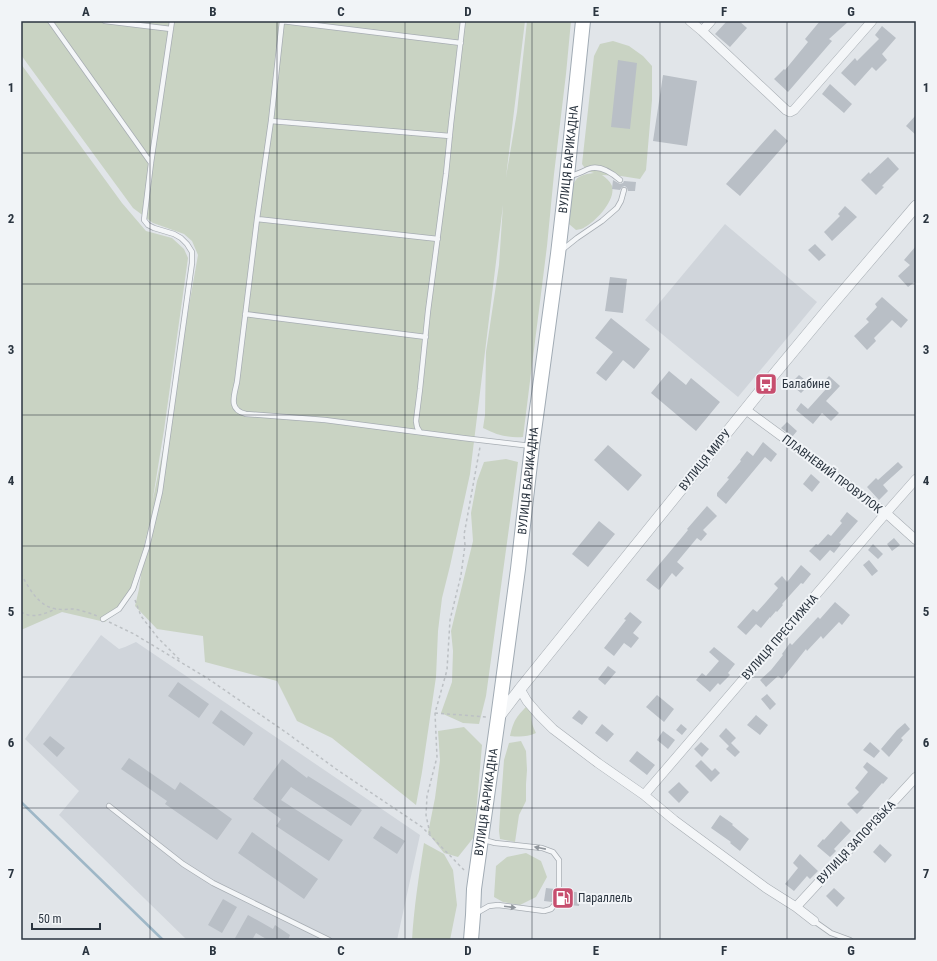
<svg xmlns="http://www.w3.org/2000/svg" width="937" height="961" viewBox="0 0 937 961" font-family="'Roboto Condensed',sans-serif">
<rect width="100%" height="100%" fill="#e1e5e9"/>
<path fill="#d0d5db" d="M725 224 817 302 738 397 645 320Z
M101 635 119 649 125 647 136 642 420 835 397 940H187L59 815 79 791 25 739Z"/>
<path fill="#c9d3c3" d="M21 21H525L506 177 517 112 527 21H571L566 74 554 174 547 246 523 437C507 438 497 435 483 428L485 415 486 352 499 265 503 205 470 474 450 566 442 598 438 631 436 677 422 772 416 805 332 738 297 721 277 681 205 662 203 636 157 629 135 606 139 589 147 532 136 589 105 622 62 612 21 630V64L122 203 146 231 172 238 184 249 188 258 164 430 152 504 166 435 198 255 192 241 184 234 153 223 133 208 21 55Z
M613 41 629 46 643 56 652 66V100L646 170 640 179 621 176 602 175C606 178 610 181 612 186 616 200 596 221 585 227 583 229 579 229 576 230L569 224C570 217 571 209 571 202 572 183 573 175 594 173L587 171 582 164 594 56 600 44Z
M506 459 518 462 486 696 479 724 463 723 441 713 452 682 453 651 451 631 473 541 471 513 477 481 484 462Z
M529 704 532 707C531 718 531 724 536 733 527 737 520 737 510 736 514 719 517 716 529 704Z
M464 727 482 745 474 837 458 857 444 853 428 833 435 798 440 760 438 731Z
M521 741 526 751 527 770 526 784V801L519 815 515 842 500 839 499 831 500 814 504 760 509 743Z
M424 843 444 854 453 870 457 905 450 940H412C414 907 419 875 424 843Z
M526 853 541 861 547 877 536 897 520 905 503 902 494 897 496 866 507 857Z"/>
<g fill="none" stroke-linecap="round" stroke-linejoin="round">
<path stroke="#9eb7c7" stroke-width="2.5" d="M21 802 163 940"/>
</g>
<path fill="#b9bfc6" d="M727 21H739L747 28 730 47 715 34Z
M820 21H849L829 39 832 41 788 92 774 79 784 69 785 70 808 42 805 39Z
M882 26 896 38 882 54 887 60 876 71 872 67 855 86 841 73 855 58 857 61 879 39 875 35Z
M618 60 637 63 630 129 611 127Z
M663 75 697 81 687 146 653 141Z
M830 84 852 104 844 113 822 94Z
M916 115V135L906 126Z
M775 129 788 141 740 196 726 184Z
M888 157 899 169 882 186 884 187 876 195 861 180 869 172 870 174Z
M613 180 620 184 623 183 624 181 636 182 635 191H628L627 188 625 186 622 187 620 190 612 189Z
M845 206 857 217 832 241 824 232 840 216 838 214Z
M815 244 826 255 819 261 808 250Z
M916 246V281L908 287 898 276 910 265 904 260Z
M610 277 627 279 623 313 605 311Z
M882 297 908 320 901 328 892 320 874 338 876 341 867 350 854 336 869 322 866 319 877 307 875 304Z
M611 318 650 349 634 369 623 360 606 381 596 373 613 352 595 338Z
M669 371 686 385 691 378 720 402 696 431 651 393Z
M799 375 810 384 801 393 790 384Z
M829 376 840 386 826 401 839 413 831 421 822 413 813 424 796 410 801 403 808 409 826 389 821 385Z
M787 422 797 431 792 437 781 428Z
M763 442 777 454 771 462 765 457 726 504 717 496V493L729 479 727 478 741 461 740 460 747 451 753 456Z
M608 445 642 475 628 491 594 460Z
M898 462 903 467 883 485 888 491 879 500 867 487 876 478 878 480Z
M811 474 820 482 812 492 803 484Z
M707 506 717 516 703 530 707 534 701 541 697 538 677 562 684 568 676 577 672 573 659 590 646 580 668 554 688 530 687 529Z
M847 512 858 521 839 543 841 544 834 553 830 550 820 561 809 551 816 544 818 545 828 534 831 536 842 523 840 521Z
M599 521 615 534 588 567 572 554Z
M894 538 900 545 892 551 887 544Z
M873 544 883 554 878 559 868 550Z
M869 560 878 571 872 576 863 565Z
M801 565 811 574 803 584 801 583 782 604 783 605 777 612 776 611 770 618V617L761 628 756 624 746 635 737 627 753 609 757 612 766 602 778 588 774 584 782 576 787 582Z
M835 602 850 615 842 625 839 622 823 639 821 636 807 651 806 649 782 679 778 676 766 687 760 680 771 670 783 655 782 654 790 643 792 645 818 617 820 619Z
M630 612 642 622 633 633 639 638 631 648 624 643 614 656 604 648 626 620 624 619Z
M714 647 735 664 728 673 730 675 720 685 718 683 710 692 696 680 702 673 706 676 719 661 709 652Z
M608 666 616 672 605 685 598 679Z
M178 682 209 704 199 718 168 696Z
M767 694 776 704 770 710 761 699Z
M657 695 674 709 664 722 646 707Z
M221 710 253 733 244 746 212 723Z
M579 710 588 717 582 725 572 718Z
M756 715 768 725 760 735 747 725Z
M905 723 910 729 901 738 903 740 889 757 881 749 897 730Z
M602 724 614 734 607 742 595 733Z
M681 724 687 729 682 735 676 730Z
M726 728 736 738 731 743 740 752 735 757 726 749 729 746 719 736Z
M663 731 675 740 668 749 657 740Z
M50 736 65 748 57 757 43 744Z
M701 742 709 749 702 757 694 749Z
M870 742 880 751 874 758 863 750Z
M637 751 655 765 647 775 629 761Z
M129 758 175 790 180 782 232 819 217 840 165 804 167 801 121 769Z
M282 759 307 778 308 776 362 810 351 826 291 787 281 800 343 840 329 861 276 826 281 819 253 799Z
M701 760 712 771 715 768 720 773 711 782 695 766Z
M867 762 888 778 883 784 882 783 862 806 864 807 857 814 847 804 859 792 855 788 868 772 863 767Z
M679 782 689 792 679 803 668 792Z
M720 815 733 824 732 825 749 839 740 851 730 843 731 842 711 828Z
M841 821 851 831 834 849 836 851 830 857 817 846 823 839 824 840Z
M381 826 405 841 397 854 373 838Z
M252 832 318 879 304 899 238 853Z
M880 844 892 855 885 863 873 852Z
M800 854 818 871 810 879 807 876 794 891 785 884 798 868 793 863Z
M546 888 555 889 556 892 559 894 561 893 563 890 581 893 579 906 560 904 559 900 556 899 554 900 552 902 544 901Z
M834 888 845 898 837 907 826 896Z
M223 899 237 907 222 933 208 925Z
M248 915 273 929 275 925 290 935 288 940H268L256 933 252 940H234Z"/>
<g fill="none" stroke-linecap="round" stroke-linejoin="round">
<g stroke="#a7adb3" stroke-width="6">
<path id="service" d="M50 21 151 163
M105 21 171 29
M461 43 282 21 271 121 257 219 237 382C234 396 228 410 246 414L325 420 463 438 531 446
M271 121 450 136
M569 176C576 175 582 172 588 169 600 164 612 173 620 180
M257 219 438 239
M562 250 577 238 602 221 617 208 621 201 624 190
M245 314 426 337
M420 432 417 427 416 421 420 389 428 311 446 174 451 124 463 21
M103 619 119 609 133 589 147 547 160 492 192 263V252L187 244 181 238 174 234 154 228 148 225 144 220 151 163 172 21
M109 806 183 864 213 883 329 940
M484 840 495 843 542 848 553 852 559 860V890
M475 914 489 906 498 905 544 911 551 909 556 903
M814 921 831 933 850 940"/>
</g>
<g stroke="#a7adb3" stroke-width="10">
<path id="minor" d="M690 21 702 31 786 110 790 112 794 110 872 21
M702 31 711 21
M746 410 886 513 916 540
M520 689 527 701 539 715 553 729 598 763 644 795 674 820 766 888 796 907 814 921
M644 795 886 513 916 479
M796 907 916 777"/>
</g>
<g stroke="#a7adb3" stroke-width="12">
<path id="tertiary" d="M498 718 520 689 766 384 829 308 916 206"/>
</g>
<g stroke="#a1abb4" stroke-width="16">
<g id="primary">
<path id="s1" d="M471 940 473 915 474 889 498 718 518 569 532 446 558 254 567 176 583 21"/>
</g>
</g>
<path stroke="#bcc0c4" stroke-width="1.5" stroke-dasharray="3 3" stroke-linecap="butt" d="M21 574C29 588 39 608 58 609 63 610 68 609 73 609 81 610 90 613 97 616
M135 600 141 616 158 638 180 660
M21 612C33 619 44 614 56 609
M109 622 134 634 207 678 287 733 336 769 422 827 464 870
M435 713 487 717
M430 834 426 815 427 796 437 757 435 713 447 670 450 620 461 575 465 545 464 535 480 447"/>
<use href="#service" stroke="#f4f6f8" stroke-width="4.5"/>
<use href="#minor" stroke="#f4f6f8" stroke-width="9"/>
<use href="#tertiary" stroke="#f4f6f8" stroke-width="11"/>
<use href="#primary" stroke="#fff" stroke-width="14"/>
</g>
<defs><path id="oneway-solid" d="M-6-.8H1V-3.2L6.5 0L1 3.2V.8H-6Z"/></defs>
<g fill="#90969c">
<use href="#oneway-solid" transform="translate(540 848) rotate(-169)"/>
<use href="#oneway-solid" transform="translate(510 907) rotate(7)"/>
</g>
<path fill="none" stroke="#2b3540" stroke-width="1" stroke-opacity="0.55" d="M150 21V940M277 21V940M405 21V940M532 21V940M660 21V940M787 21V940M21 153H916M21 284H916M21 415H916M21 546H916M21 677H916M21 808H916"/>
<defs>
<g id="bus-square" transform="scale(1.15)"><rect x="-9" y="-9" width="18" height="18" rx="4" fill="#c74e6e" stroke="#f1f4f7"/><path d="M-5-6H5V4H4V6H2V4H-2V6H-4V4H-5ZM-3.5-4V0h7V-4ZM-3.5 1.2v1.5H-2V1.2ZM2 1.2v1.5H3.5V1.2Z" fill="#fff"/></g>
<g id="fuel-square" transform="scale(1.15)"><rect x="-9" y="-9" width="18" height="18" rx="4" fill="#c74e6e" stroke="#f1f4f7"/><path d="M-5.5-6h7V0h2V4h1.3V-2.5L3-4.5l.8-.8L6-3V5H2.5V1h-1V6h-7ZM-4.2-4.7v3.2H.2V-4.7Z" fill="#fff"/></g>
</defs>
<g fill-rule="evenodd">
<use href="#bus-square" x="766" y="384"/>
<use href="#fuel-square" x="563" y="898"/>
</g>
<g text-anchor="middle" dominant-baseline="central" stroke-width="4" stroke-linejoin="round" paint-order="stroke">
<g font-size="12" fill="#2b3540" stroke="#f1f4f7">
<text stroke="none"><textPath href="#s1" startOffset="787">ВУЛИЦЯ БАРИКАДНА</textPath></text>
<text transform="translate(705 460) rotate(-51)">ВУЛИЦЯ МИРУ</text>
<text transform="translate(832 474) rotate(37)">ПЛАВНЕВИЙ ПРОВУЛОК</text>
<text stroke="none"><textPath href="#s1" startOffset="463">ВУЛИЦЯ БАРИКАДНА</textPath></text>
<text transform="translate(780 637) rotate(-49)">ВУЛИЦЯ ПРЕСТИЖНА</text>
<text stroke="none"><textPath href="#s1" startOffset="139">ВУЛИЦЯ БАРИКАДНА</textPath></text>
<text transform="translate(856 842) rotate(-47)">ВУЛИЦЯ ЗАПОРІЗЬКА</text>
</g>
<g font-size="12" fill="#2b3540" stroke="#f1f4f7" text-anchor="start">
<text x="782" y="384">Балабине</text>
<text x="578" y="898">Параллель</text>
</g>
</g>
<rect width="937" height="961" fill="none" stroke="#f1f4f7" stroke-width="44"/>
<path d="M32 923v6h68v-6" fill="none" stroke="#2b3540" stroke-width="2"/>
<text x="38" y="923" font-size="12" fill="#2b3540" stroke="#f1f4f7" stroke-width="3" paint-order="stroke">50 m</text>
<rect x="22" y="22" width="893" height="917" fill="none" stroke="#2b3540" stroke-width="1.5"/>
<g font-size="13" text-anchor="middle" font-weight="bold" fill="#2b3540">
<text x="86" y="16">A</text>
<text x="213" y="16">B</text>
<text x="341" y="16">C</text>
<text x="468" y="16">D</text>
<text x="596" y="16">E</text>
<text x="724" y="16">F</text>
<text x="851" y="16">G</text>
<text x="11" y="92">1</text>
<text x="926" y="92">1</text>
<text x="11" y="223">2</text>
<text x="926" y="223">2</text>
<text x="11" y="354">3</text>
<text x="926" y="354">3</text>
<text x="11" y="485">4</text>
<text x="926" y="485">4</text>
<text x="11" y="616">5</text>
<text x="926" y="616">5</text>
<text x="11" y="747">6</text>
<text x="926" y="747">6</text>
<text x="11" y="878">7</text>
<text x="926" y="878">7</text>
<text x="86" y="955">A</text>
<text x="213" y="955">B</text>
<text x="341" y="955">C</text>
<text x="468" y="955">D</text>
<text x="596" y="955">E</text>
<text x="724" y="955">F</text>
<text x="851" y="955">G</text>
</g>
</svg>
